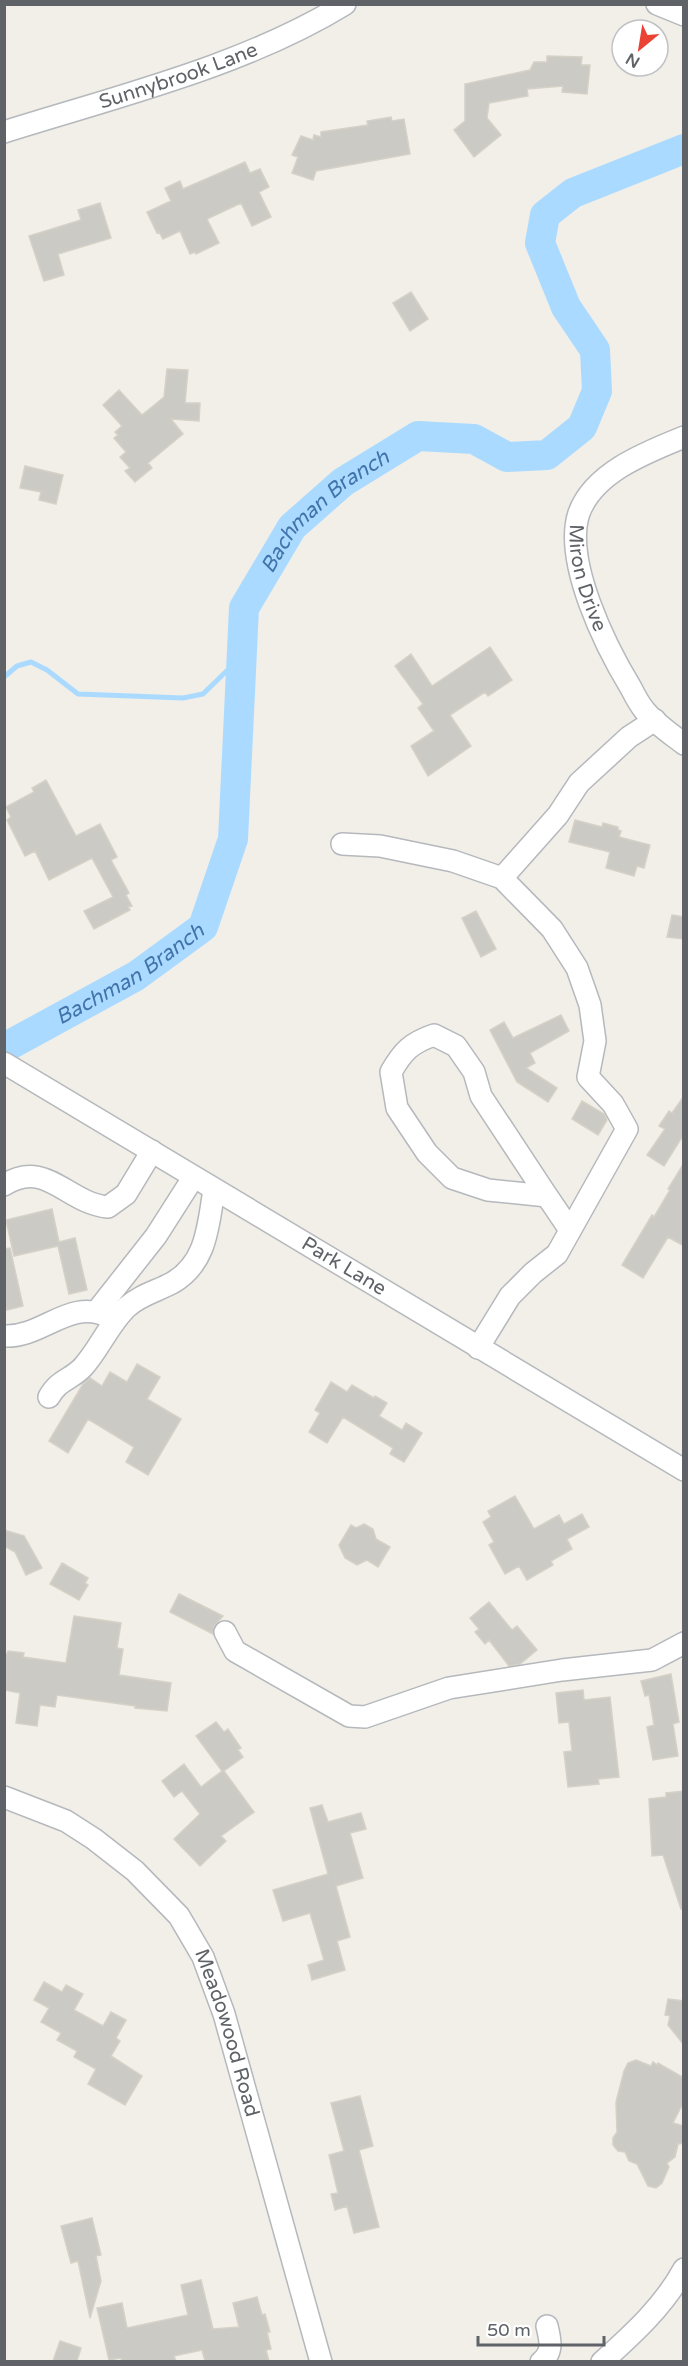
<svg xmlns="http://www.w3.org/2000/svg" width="688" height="2366" viewBox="0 0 688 2366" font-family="'Varela Round',sans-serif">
<rect width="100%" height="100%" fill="#f1efe8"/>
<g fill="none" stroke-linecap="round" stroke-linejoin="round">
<path stroke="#aadaff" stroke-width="5" d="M4 677 17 666 31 662 47 670 78 694 183 698 203 694 242 656"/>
<path stroke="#aadaff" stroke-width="30" id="s1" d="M4 1048 136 976 203 927 233 839 244 608 292 527 343 482 418 436 474 439 507 457 547 455 582 427 597 391 595 350 566 307 540 243 545 215 573 193 684 149"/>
</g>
<path fill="#cccac5" stroke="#d6d1c6" stroke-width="1.5" d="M547 56 582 57 581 65H590L587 94 562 92 563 86 527 89 528 96 489 103 487 118 501 135 474 157 454 130 465 121V84L530 70 534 62H547Z
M391 117 392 121 404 119 410 154 316 171 313 180 292 173 298 157 292 155 301 136 313 140 314 135 321 137V132L368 125 367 121Z
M245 162 250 173 260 169 269 187 259 192 271 217 252 226 241 203 207 219 219 243 196 254 195 252 190 254 180 231 163 239 159 232 157 233 147 212 171 201 165 188 180 181 183 189Z
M100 203 111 238 58 254 64 275 44 281 29 236 81 220 78 210Z
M411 292 428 319 410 331 393 303Z
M167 369 188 370 185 403H200L199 421 171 419 183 434 148 463 152 468 135 482 125 471 130 468 120 457 126 452 114 438 118 435 115 432 122 426 103 405 119 390 142 415 164 397Z
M25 466 63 475 56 504 39 500 41 492 20 488Z
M490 647 512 680 488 696 485 692 450 715 471 746 428 776 411 746 434 731 418 708 423 704 395 666 411 654 432 686Z
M46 780 76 836 100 824 117 857 111 860 129 893 126 895 132 906 128 907 130 910 94 929 84 911 113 897 92 858 49 880 35 851 25 856 7 820 11 817 6 807 34 792 32 788Z
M575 820 602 827 603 823 618 827V830L621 831 619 837 650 845 644 868 637 866 634 876 606 868 610 852 569 842Z
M476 911 496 949 481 957 462 918Z
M672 915 684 917V939L667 937Z
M561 1015 569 1031 530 1053 535 1063 526 1068 557 1088 548 1102 517 1082 490 1030 504 1022 513 1038Z
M684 1096V1134L664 1166 647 1155 665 1129 659 1126 669 1111 672 1113Z
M582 1101 604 1114 607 1120 598 1135 572 1119Z
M684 1163V1246L668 1237 643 1278 622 1265 652 1215 654 1217 670 1190 668 1189Z
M52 1209 59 1242 75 1238 87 1290 69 1294 58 1246 14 1256 6 1220Z
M10 1248 23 1306 7 1310 4 1300V1249Z
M137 1364 160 1377 147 1399 181 1419 148 1475 126 1462 134 1447 88 1419 68 1453 49 1441 83 1384 90 1378 102 1386 110 1372 127 1382Z
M331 1382 347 1392 352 1385 374 1398 375 1396 387 1403 379 1416 402 1430 406 1423 422 1433 404 1462 390 1454 393 1448 343 1417 327 1443 309 1432 320 1413 315 1410Z
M515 1496 534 1529 559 1515 564 1524 582 1514 589 1527 567 1539 572 1549 551 1561 553 1565 527 1580 519 1566 505 1574 489 1545 494 1542 483 1522 491 1517 488 1511Z
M364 1524 373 1529 376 1539 390 1547 378 1567 367 1560 357 1565 345 1558 339 1545 351 1525 356 1528Z
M4 1530 24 1536 42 1568 26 1575 15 1552 4 1546Z
M62 1563 88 1578 85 1583 88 1585 79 1600 50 1584Z
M179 1594 223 1616 214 1626 213 1634 170 1612Z
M489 1602 512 1630 517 1626 537 1650 520 1664 509 1666 489 1640 485 1644 475 1632 479 1629 470 1618Z
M74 1616 121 1623 117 1648 123 1649 119 1675 171 1683 167 1711 135 1708V1706L57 1695 55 1707 40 1705 37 1726 16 1723 20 1693 4 1690V1653L7 1654 8 1651 24 1653 23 1657 66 1663Z
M671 1674 679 1722 673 1724 678 1756 653 1760 647 1727 654 1725 649 1695 645 1696 641 1681Z
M583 1690 584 1700 610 1697 619 1777 598 1779 599 1784 568 1787 564 1752 572 1751 569 1722 559 1723 556 1693Z
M216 1722 224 1732 228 1729 241 1748 238 1750 243 1757 224 1771 254 1812 221 1836 226 1841 200 1866 174 1839 200 1814 182 1791 174 1797 162 1781 184 1764 201 1787 222 1771 196 1736Z
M684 1791V1908L681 1909 663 1855 652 1856 649 1799 666 1797V1793Z
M322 1805 328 1822 361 1813 366 1829 350 1833 363 1878 336 1886 350 1937 337 1941 345 1970 312 1980 308 1965 324 1960 310 1913 283 1921 273 1890 328 1874 310 1808Z
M44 1982 62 1992 66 1985 83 1994 74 2010 103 2026 111 2012 126 2020 116 2038 120 2041 111 2056 142 2076 125 2105 88 2084 96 2069 74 2057 77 2051 57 2040 61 2033 41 2022 49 2008 34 2000Z
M668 1999 684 2001V2045L668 2025 670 2016 665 2015Z
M636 2060 651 2066 653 2062 657 2065 658 2063 684 2078V2101L673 2123 684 2126V2143L678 2144 675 2157 667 2163 669 2167 662 2183 656 2188 648 2186 637 2164 629 2161 625 2152 618 2151 613 2145V2138L617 2132 616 2102 624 2071 628 2063Z
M360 2096 373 2146 359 2150 379 2227 354 2233 347 2206 335 2210 331 2194 338 2193 329 2155 344 2151 331 2103Z
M92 2218 101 2255 96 2256 101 2281 90 2318 78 2261 71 2263 61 2226Z
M201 2280 213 2329 239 2327 233 2303 257 2297 262 2315 265 2314 270 2332H267L271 2349 266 2350 269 2361H205L202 2350 174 2356 176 2361H122L121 2358 109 2360 97 2308 122 2303 127 2328 188 2315 181 2285Z
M60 2341 81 2348 77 2361H53Z"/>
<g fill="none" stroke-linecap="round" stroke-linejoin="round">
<g stroke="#b5b8bc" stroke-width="24">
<g id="minor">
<path d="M657 4 684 15"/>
<path id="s2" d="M4 132C118 96 244 66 345 4"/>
<path id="s3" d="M684 437C647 452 594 472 579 513 563 561 606 647 631 688 635 696 640 705 645 711 656 724 671 734 684 744"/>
<path d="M342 844 380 846 453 861 502 878 552 929 577 968 590 1005 595 1041 588 1077 613 1104 627 1129 557 1254 533 1273 510 1296 478 1348"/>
<path d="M502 878 558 815 579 783 629 737 655 720"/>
<path id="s4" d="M4 1063 684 1470"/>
<path d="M4 1185C46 1158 66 1203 108 1207L126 1194 152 1151"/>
<path d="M547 1196 481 1096 474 1072 456 1046 434 1035C411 1043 403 1051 391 1072L397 1108 427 1153 452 1178 488 1190 547 1196 570 1230"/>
<path d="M97 1311 156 1236 193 1178"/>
<path d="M4 1336C43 1338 70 1297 109 1317"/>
<path d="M49 1397C59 1379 71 1380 83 1367 100 1348 109 1324 127 1307 140 1295 157 1291 172 1283 207 1263 208 1226 214 1190"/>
<path d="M225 1632 235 1651 349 1716 365 1717 449 1688 562 1670 652 1660 684 1643"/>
<path id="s5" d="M4 1797 66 1821 94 1839 135 1871 179 1916 203 1957 224 2014 321 2362"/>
<path d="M541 2362C554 2352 550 2339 547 2326"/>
<path d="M602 2362C633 2334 664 2306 684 2269"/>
</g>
</g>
<use href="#minor" stroke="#fff" stroke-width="21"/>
</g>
<g text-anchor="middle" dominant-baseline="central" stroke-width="4.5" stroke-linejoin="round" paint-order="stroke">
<g font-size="20" fill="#5f6368" stroke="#fff">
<text stroke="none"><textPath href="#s2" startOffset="183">Sunnybrook Lane</textPath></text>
<text stroke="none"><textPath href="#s3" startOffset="200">Miron Drive</textPath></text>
<text stroke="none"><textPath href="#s4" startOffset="396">Park Lane</textPath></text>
<text stroke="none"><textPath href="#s5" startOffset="342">Meadowood Road</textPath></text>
</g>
<g font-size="21" font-style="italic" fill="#4174aa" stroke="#fff">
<text stroke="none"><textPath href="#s1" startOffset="686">Bachman Branch</textPath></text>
<text stroke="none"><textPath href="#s1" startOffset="146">Bachman Branch</textPath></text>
</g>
</g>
<rect width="688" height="2366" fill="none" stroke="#5f6368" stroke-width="12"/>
<g transform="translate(640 48) rotate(210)"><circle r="28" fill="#ffffff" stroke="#bfc1c3" stroke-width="1.5"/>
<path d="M0-4.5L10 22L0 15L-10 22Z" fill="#ea4335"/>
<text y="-9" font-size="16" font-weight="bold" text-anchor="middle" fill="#5f6368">N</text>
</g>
<path d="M478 2336v9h126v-9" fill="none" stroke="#5f6368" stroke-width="3"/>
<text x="487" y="2336" font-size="18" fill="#5f6368" stroke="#ffffff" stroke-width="4.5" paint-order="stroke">50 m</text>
</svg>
